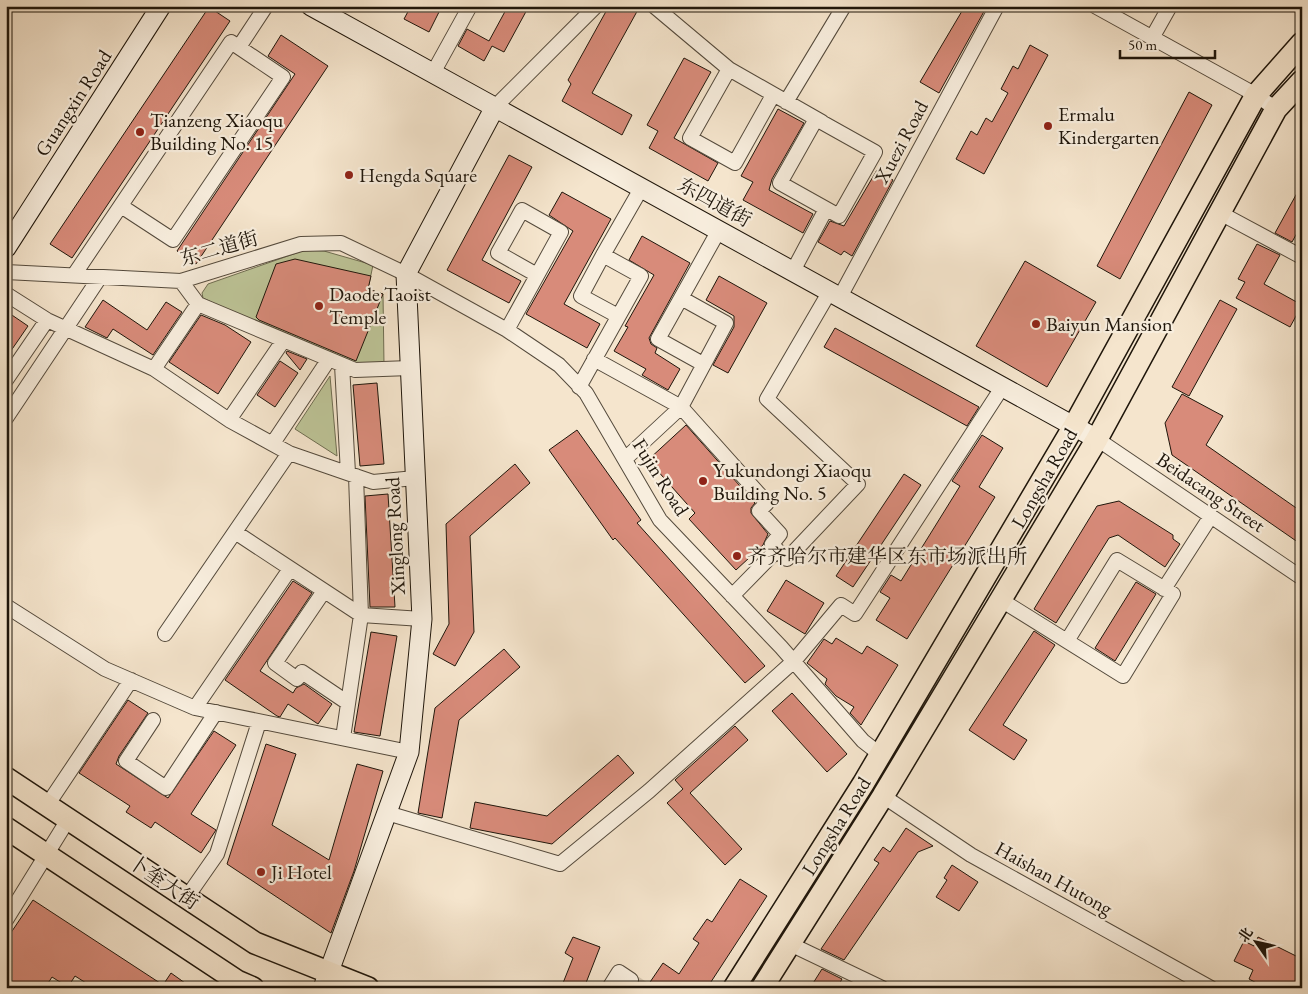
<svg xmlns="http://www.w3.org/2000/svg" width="1308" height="994" viewBox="0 0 1308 994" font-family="'EB Garamond','Noto Serif SC',serif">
<rect width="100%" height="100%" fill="#f5e5cd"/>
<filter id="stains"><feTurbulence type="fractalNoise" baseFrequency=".004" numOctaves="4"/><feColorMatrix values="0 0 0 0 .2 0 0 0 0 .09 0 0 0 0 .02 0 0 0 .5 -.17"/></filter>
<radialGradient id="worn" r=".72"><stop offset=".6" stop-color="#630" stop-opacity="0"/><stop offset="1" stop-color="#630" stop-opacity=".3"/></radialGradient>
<path fill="#bdc497" stroke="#6e6d51" d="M305 250 324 251 373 265 368 289 383 294 384 365 354 364 266 329 203 298 202 293 208 284Z
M330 376 337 456 295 429Z"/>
<path fill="#d88b7a" stroke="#1f160b" d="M411 6H442L429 32 404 19Z
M508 6H529L504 52 492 46 484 61 458 46 467 29 489 41Z
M609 6H640L592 93 632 115 622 135 562 101 571 84 568 80Z
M965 6H987L939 93 920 82Z
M209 7 230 21 72 258 50 244Z
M281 35 328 66 196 264 177 251 295 74 268 56Z
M1030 45 1048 55 984 174 956 159 971 131 977 135 986 118 992 122 1008 93 1001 89 1013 66 1018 69Z
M684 58 711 72 674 138 718 163 708 181 649 148 658 131 647 125Z
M1189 92 1212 105 1120 279 1097 266Z
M778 109 804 123 772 179 769 190 813 214 803 233 743 200 753 182 741 176Z
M509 155 532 167 482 260 521 281 509 303 447 270Z
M877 170 893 180 852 256 844 251 841 255 818 242 830 221 844 226Z
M1302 184V224L1292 242 1275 233Z
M562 192 611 219 564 304 600 324 587 348 526 314 573 231 549 215Z
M642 236 690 263 649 338 651 344 657 348 655 353 680 369 668 390 642 375 646 369 614 351 628 327 625 326 654 275 629 260Z
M1257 244 1280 255 1264 284 1302 305 1290 327 1236 298 1245 282 1238 279Z
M295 259 371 276 368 289 383 294 356 361 259 320 256 317 276 264Z
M1025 261 1096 302 1047 387 976 346Z
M719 276 767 303 728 373 713 365 734 327V316L706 300Z
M103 300 147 330 166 302 182 312 153 355 113 329 107 338 85 327Z
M1220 300 1237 309 1189 396 1172 387Z
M6 311 28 326 6 358Z
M201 315 225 325 251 342 218 394 169 362Z
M835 328 979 407 967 426 824 347Z
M287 351 307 359 300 370 286 353Z
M280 361 298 373 275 407 257 395Z
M377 383 384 464 360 466 353 385Z
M1182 394 1223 416 1206 445 1302 512V545L1172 455 1165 423Z
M686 425 755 503 751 508V513L768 534 763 545 736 570 689 519 695 513 648 460Z
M577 430 641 520 637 523 765 666 745 683 615 538 613 540 549 450Z
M982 435 1003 448 979 487 995 497 907 639 876 620 890 598 880 592 891 575 901 581 960 486 952 481Z
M515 464 530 483 470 536 474 632 455 666 433 654 449 624 446 524Z
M904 474 921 485 853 587 836 576Z
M388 494 395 607H370L365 496Z
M1119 501 1173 535V539L1180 544 1165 567 1118 535 1109 538 1056 623 1034 609 1097 506Z
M786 580 824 603 805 634 767 611Z
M293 581 312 593 260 671 293 693 296 688 304 684 332 704 318 724 288 704 280 717 277 716 225 680Z
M1136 582 1156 594 1115 661 1095 648Z
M1034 631 1055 645 1003 725 1027 740 1014 760 969 730Z
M371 632 397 636 380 736 354 732Z
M836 638 862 654 867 646 898 665 861 725 850 713 854 707 836 696 825 684 827 679 807 663 824 639 832 644Z
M504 649 520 667 459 720 442 818 418 813 435 708Z
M792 693 847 754 827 772 772 711Z
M128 700 148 713 119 756 116 764 168 798 214 731 236 745 191 814 216 830 201 853 155 822 151 828 126 812 130 806 79 773Z
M735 726 748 740 690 793 742 849 725 865 667 803 683 789 675 780Z
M266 744 296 754 272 825 329 860 357 764 383 771 354 871 331 933 227 864Z
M618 755 634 773 552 844 470 828 475 802 547 816Z
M906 828 933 846 918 852 844 960 821 949 879 863 874 860 883 847 890 852Z
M952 865 978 882 959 911 936 897 947 880 944 878Z
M740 879 767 896 707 988H646L663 963 679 974 699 943 693 939 707 919 712 922Z
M33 900 163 985 171 973 192 988H94L75 976 68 987 52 977 45 988H6V940Z
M573 937 600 947 584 988H561L573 958 565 953Z
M1258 937 1302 959V988H1266L1249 979 1253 970 1234 961 1244 941 1254 946Z
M822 969 842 979 837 988H810Z"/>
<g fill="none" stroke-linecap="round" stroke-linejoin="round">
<path stroke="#d5c6b0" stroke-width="14" stroke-dasharray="14 7" stroke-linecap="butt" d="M631 980 643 988"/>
<g stroke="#544a3c" stroke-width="16">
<path id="street" d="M654 6 729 69 822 122
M1095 6 1256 95 1276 109
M1152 38 1170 6
M239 47 266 6
M729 69 690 138 735 163 773 95
M433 73 470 6
M786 102 844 6
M495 107 596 6
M816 119 875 152 839 216 780 183Z
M1220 213 1302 257
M603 255 642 187
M793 271 826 209
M6 272 181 281 301 244 341 243 406 274 507 330 559 365 586 393 660 520 781 647 863 741 881 755
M74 275 231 42 283 77 173 240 121 206
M181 281 198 304 355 370 410 368
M6 294 47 320 154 369
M840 297 997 6
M681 298 658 339 703 364
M507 330 561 232 522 210 498 253 537 275
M594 359 681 407 726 323 681 298 719 230
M342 365 348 473
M6 380 47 320
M579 387 641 276 603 255 581 296 618 316
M6 418 100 277
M229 420 283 341
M1097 439 1302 578
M273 443 329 359
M289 453 373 482 415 478
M625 459 681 407 767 503 759 511 780 534 772 544 777 550 732 596
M235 532 361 615 422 619
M777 550 787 559 858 484 767 399 830 291
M1164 589 1211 516
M324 591 275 663 297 679 302 672 348 703
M1001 600 1123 676 1173 594 1117 560 1067 641
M6 606 105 669 195 708 409 752
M165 634 289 453 229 420 154 369 198 304
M195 708 290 569
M153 720 126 761 166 788 216 712
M343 738 361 615 356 476
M883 796 971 855 1211 988
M48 804 131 680
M387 813 560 864 649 791 794 661 841 605 855 614 1003 386
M187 897 217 854 259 722
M6 920 69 818
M790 944 882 988
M609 988 619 972 631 980"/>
</g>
<g stroke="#1f160b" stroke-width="21">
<path id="secondary" d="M311 6 1097 439
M6 248 161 6
M323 988 409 752 422 619 406 274 495 107"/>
</g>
<g stroke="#1f160b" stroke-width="24">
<path id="primary" d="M6 778 255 943 368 988
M6 828 237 981 253 988
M734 988 863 784 1074 426 1256 95 1302 43
M762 988 883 796 1097 439 1276 109 1302 81"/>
</g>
<use href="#street" stroke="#f8eede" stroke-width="14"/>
<use href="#secondary" stroke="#f8eede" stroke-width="19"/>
<use href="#primary" stroke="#f5e5cd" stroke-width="21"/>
</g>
<g fill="#8f2418" stroke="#f8eede" stroke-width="2">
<circle cx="1048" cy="126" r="5"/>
<circle cx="140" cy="132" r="5"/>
<circle cx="349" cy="175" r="5"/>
<circle cx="319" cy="306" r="5"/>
<circle cx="1036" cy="324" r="5"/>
<circle cx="703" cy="481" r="5"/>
<circle cx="737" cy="556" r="5"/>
<circle cx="261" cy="872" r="5"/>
</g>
<g text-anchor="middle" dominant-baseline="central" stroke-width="4.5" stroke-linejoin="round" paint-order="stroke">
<g font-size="20" fill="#1f160b" stroke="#f8eede">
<text transform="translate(73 103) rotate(-57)">Guangxin Road</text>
<text transform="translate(901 142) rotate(-62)">Xuezi Road</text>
<text transform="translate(715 202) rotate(29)">东四道街</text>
<text transform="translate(219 248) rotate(-16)">东二道街</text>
<text transform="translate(661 477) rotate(58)">Fujin Road</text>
<text transform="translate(1044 478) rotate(-60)">Longsha Road</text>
<text transform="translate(1211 492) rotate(34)">Beidacang Street</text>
<text transform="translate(395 536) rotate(-93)">Xinglong Road</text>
<text transform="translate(836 826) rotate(-58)">Longsha Road</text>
<text transform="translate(1054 878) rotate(29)">Haishan Hutong</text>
<text transform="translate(164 882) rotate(34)">卜奎大街</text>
</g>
<g font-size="20" fill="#1f160b" stroke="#f8eede" text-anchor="start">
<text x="1058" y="114">Ermalu<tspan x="1058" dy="23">Kindergarten</tspan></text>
<text x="150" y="120">Tianzeng Xiaoqu<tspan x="150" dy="23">Building No. 15</tspan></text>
<text x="359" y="175">Hengda Square</text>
<text x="329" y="294">Daode Taoist<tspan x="329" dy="23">Temple</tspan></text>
<text x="1046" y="324">Baiyun Mansion</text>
<text x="713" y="470">Yukundongi Xiaoqu<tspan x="713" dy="23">Building No. 5</tspan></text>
<text x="747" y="556">齐齐哈尔市建华区东市场派出所</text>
<text x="271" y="872">Ji Hotel</text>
</g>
</g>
<rect width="1308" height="994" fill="none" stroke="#f5e5cd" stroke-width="25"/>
<rect x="8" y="8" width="1293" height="979" fill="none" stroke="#1f160b" stroke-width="2.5"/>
<rect x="12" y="12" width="1283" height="969" fill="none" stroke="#1f160b"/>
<g transform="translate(1256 942) rotate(304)" stroke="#f8eede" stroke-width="4" paint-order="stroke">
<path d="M0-4L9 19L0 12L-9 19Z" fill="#1f160b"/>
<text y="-8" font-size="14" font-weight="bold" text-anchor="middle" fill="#1f160b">北</text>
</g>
<path d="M1120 50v8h95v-8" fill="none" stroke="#1f160b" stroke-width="2.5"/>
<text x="1128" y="50" font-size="15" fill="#1f160b" stroke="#f8eede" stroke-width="4" paint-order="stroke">50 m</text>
<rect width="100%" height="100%" filter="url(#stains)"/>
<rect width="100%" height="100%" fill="url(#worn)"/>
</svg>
